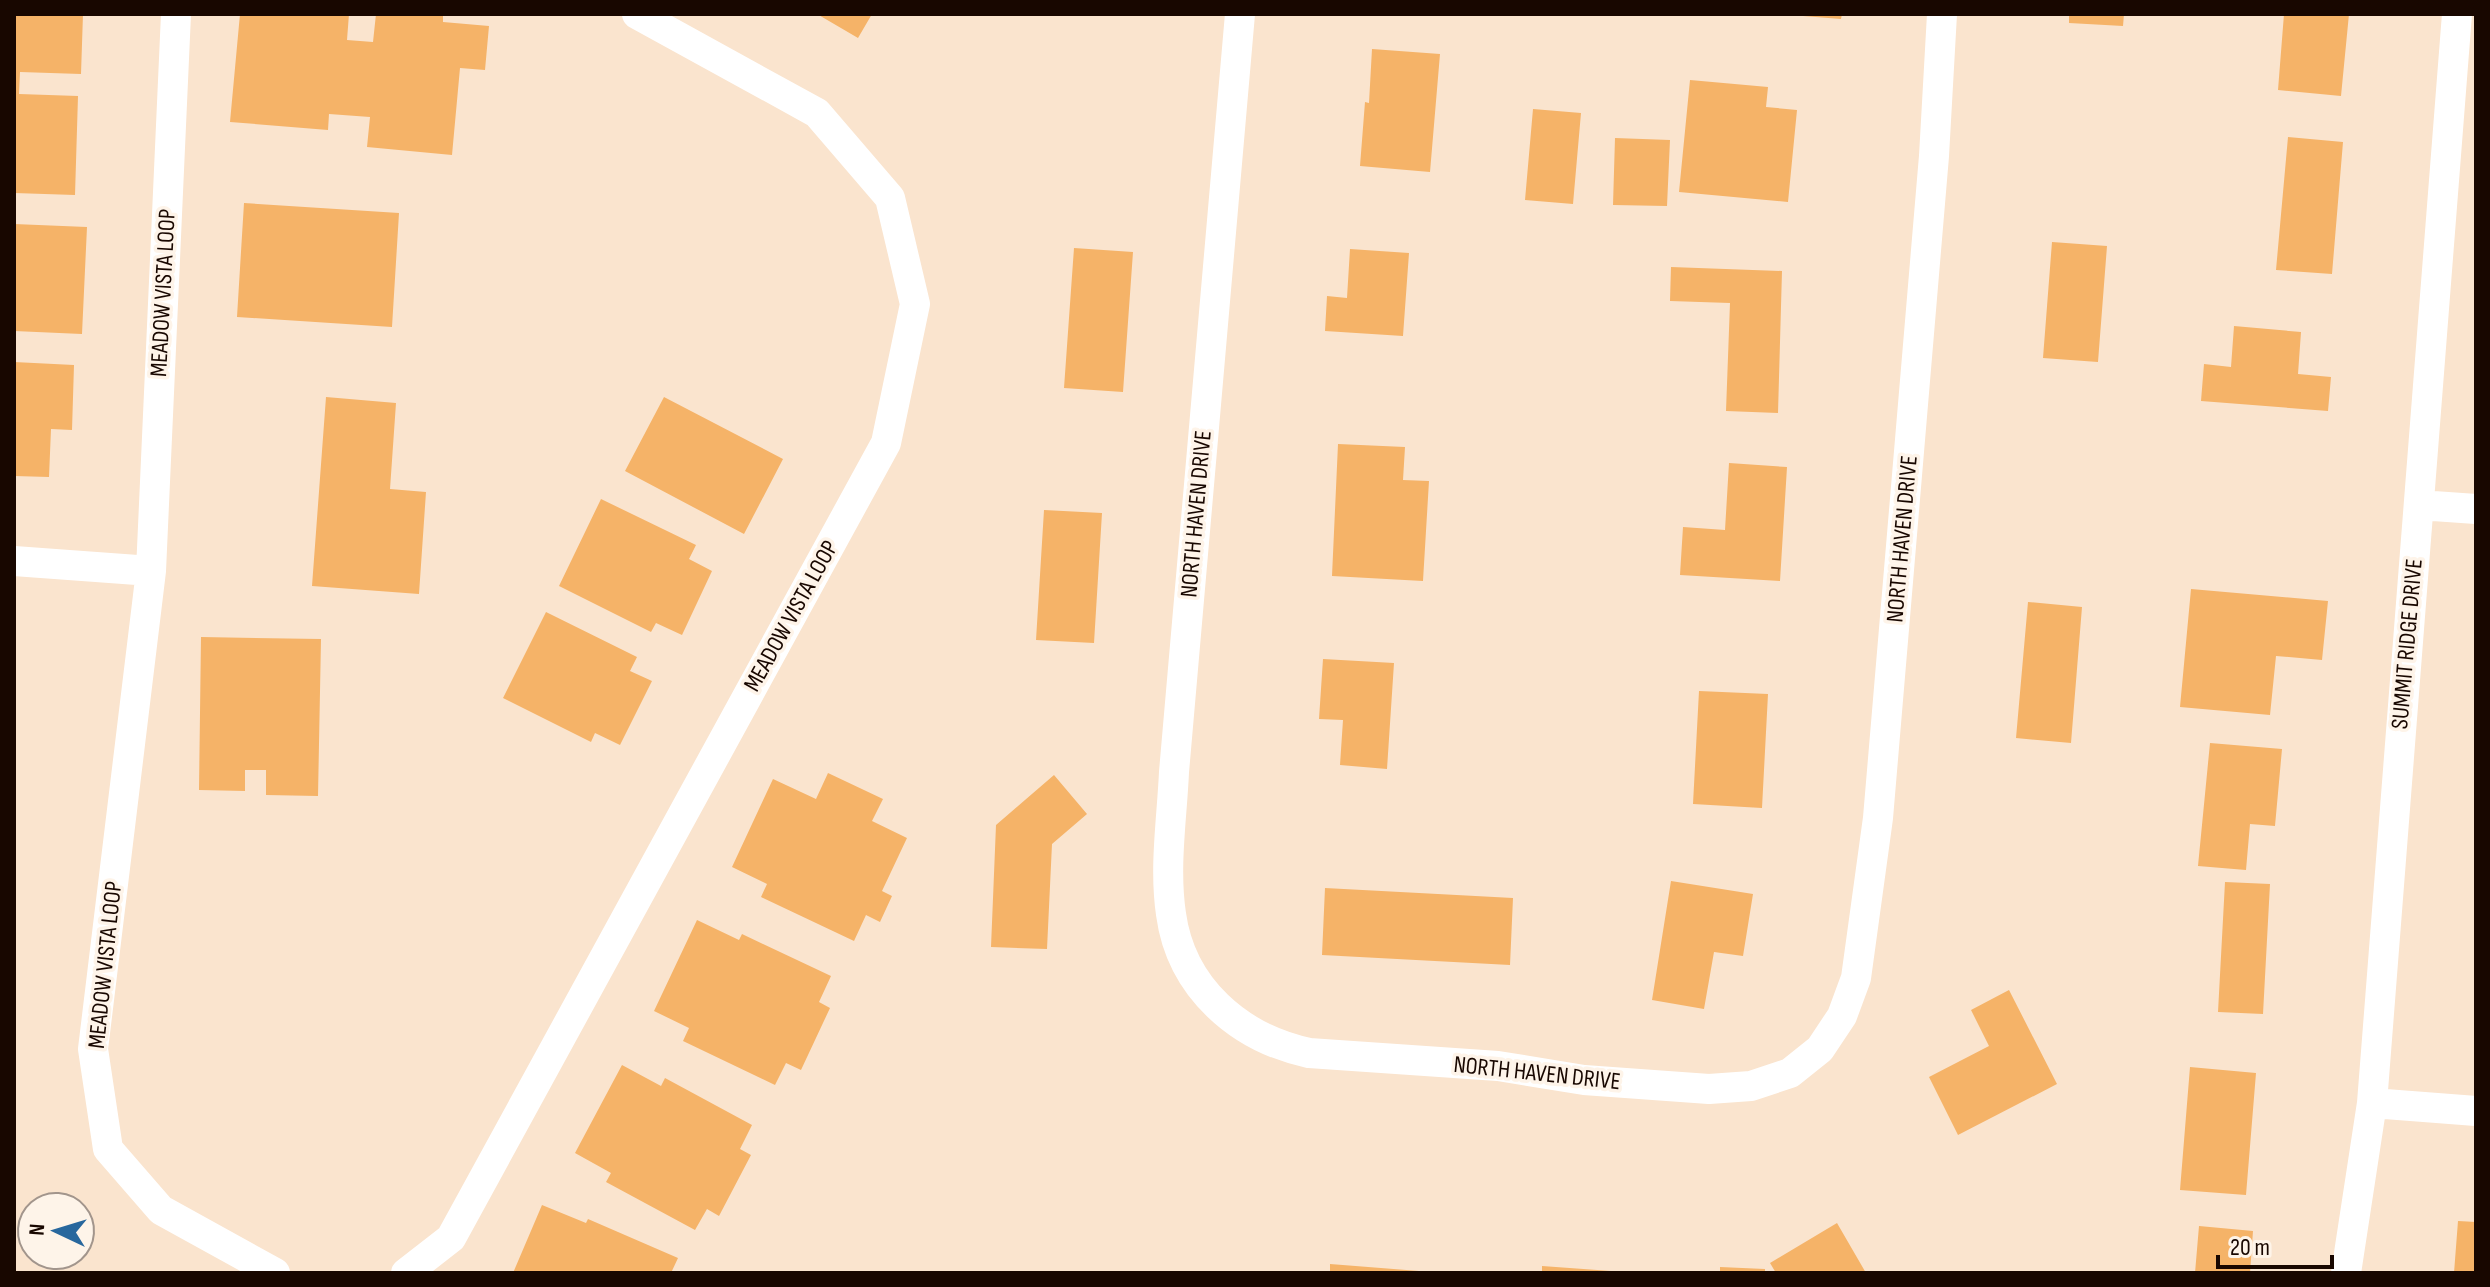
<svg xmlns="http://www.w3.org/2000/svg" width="2490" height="1287" viewBox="0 0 2490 1287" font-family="'Sofia Sans Condensed',sans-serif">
<rect width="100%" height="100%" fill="#fae4ce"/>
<path fill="#f5b368" d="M14 14H83L81 74 20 72 19 94 78 96 75 195 14 193Z
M240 14H349L347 40 373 42 376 14H443V22L489 26 485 70 460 68 452 155 367 147 370 117 329 114 328 130 230 122Z
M817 14H872L858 38Z
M1803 14H1842L1841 19 1803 16Z
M2069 14H2124L2123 26 2069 23Z
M2284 14H2349L2341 96 2278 90Z
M1372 49 1440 54 1430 172 1360 166 1365 102 1369 103Z
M1690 80 1768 87 1766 107 1797 110 1788 202 1679 192Z
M1533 109 1581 113 1573 204 1525 200Z
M2288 137 2343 142 2332 274 2276 270Z
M1615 138 1670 140 1667 206 1613 205Z
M244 203 399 213 392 327 237 317Z
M14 224 87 227 82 334 14 331Z
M2052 242 2107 246 2098 362 2043 358Z
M1074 248 1133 252 1123 392 1064 388Z
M1350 249 1409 253 1403 336 1325 331 1327 296 1347 298Z
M1671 267 1782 271 1778 413 1726 411 1730 303 1670 301Z
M2234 326 2301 332 2298 374 2331 377 2328 411 2201 401 2204 364 2231 367Z
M14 362 74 365 72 430 51 429 49 477 14 476Z
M326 397 396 403 390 489 426 492 419 594 312 586Z
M664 397 783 459 744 534 625 471Z
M1338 444 1405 447 1403 480 1429 481 1423 581 1332 576Z
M1729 463 1787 467 1780 581 1680 575 1683 527 1725 530Z
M601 499 696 545 689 559 712 571 682 635 656 623 651 632 559 586Z
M1044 510 1102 513 1094 643 1036 640Z
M2191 589 2328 601 2322 660 2276 656 2270 715 2180 707Z
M2028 602 2082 607 2071 743 2016 738Z
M546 612 637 657 630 671 652 681 620 745 595 733 591 742 503 698Z
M201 637 321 639 318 796 266 795V770H245V791L199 790Z
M1323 659 1394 663 1387 769 1340 765 1343 720 1319 719Z
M1699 691 1768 694 1762 808 1693 804Z
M2210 743 2282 749 2275 826 2250 824 2246 870 2198 866Z
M828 773 883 799 872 821 907 838 882 891 892 896 880 922 866 915 854 941 761 897 767 884 732 867 773 779 816 799Z
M1054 775 1087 814 1052 844 1047 949 991 947 996 825Z
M1671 881 1753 894 1743 956 1714 952 1704 1009 1652 1000Z
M2225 882 2270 884 2263 1014 2218 1012Z
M1325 888 1513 898 1510 965 1322 955Z
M697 920 739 940 742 934 831 976 819 1002 830 1008 801 1070 786 1063 775 1085 683 1041 689 1028 654 1011Z
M2009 990 2057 1084 1958 1135 1929 1077 1989 1046 1971 1010Z
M622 1065 661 1086 665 1078 752 1125 740 1149 751 1155 719 1216 707 1209 695 1230 606 1182 611 1173 575 1153Z
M2190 1067 2256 1073 2246 1195 2180 1190Z
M542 1205 586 1223 588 1219 678 1258 671 1273H513Z
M2458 1221 2476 1222V1273H2454Z
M1837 1223 1866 1273H1776L1770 1263Z
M2199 1226 2253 1231 2250 1273H2195Z
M1330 1264 1419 1271V1273H1330Z
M1542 1266 1611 1271V1273H1542Z
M1720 1267 1765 1269V1273H1720Z"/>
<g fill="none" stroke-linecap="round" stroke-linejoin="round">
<path stroke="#fff" stroke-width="30" d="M176 14 151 571 93 1049 108 1149 161 1210 275 1273
M1240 14 1174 772C1172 818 1164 867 1171 914 1181 988 1239 1038 1309 1053L1498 1066 1584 1080 1709 1089 1751 1086 1790 1073 1820 1049 1842 1016 1856 978 1878 818 1934 156 1942 14
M2419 505 2476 509
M14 561 151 571
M2372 1103 2476 1111
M406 1273 451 1238 886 443 915 304 890 198 817 113 637 14
M2346 1273 2372 1103 2457 14"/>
</g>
<g text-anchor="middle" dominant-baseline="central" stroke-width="7" stroke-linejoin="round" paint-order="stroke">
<g font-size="24" fill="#180700" stroke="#fef4e9">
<text transform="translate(163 293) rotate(-87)">MEADOW VISTA LOOP</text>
<text transform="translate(1196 514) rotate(-85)">NORTH HAVEN DRIVE</text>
<text transform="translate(1902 539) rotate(-85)">NORTH HAVEN DRIVE</text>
<text transform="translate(791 616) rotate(-61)">MEADOW VISTA LOOP</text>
<text transform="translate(2407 644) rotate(-85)">SUMMIT RIDGE DRIVE</text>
<text transform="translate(105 965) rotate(-84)">MEADOW VISTA LOOP</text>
<text transform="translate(1537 1073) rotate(6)">NORTH HAVEN DRIVE</text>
</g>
</g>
<rect width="2490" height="1287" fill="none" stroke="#180700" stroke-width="32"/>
<g transform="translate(56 1231) rotate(274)"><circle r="38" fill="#fef4e9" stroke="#a2958c" stroke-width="2"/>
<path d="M0-6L14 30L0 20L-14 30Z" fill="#28679d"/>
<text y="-12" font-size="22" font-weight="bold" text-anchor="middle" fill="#180700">N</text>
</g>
<path d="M2218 1255v12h114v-12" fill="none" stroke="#180700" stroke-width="4"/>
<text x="2230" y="1255" font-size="24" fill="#180700" stroke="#fef4e9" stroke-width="6" paint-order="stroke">20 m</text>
</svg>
